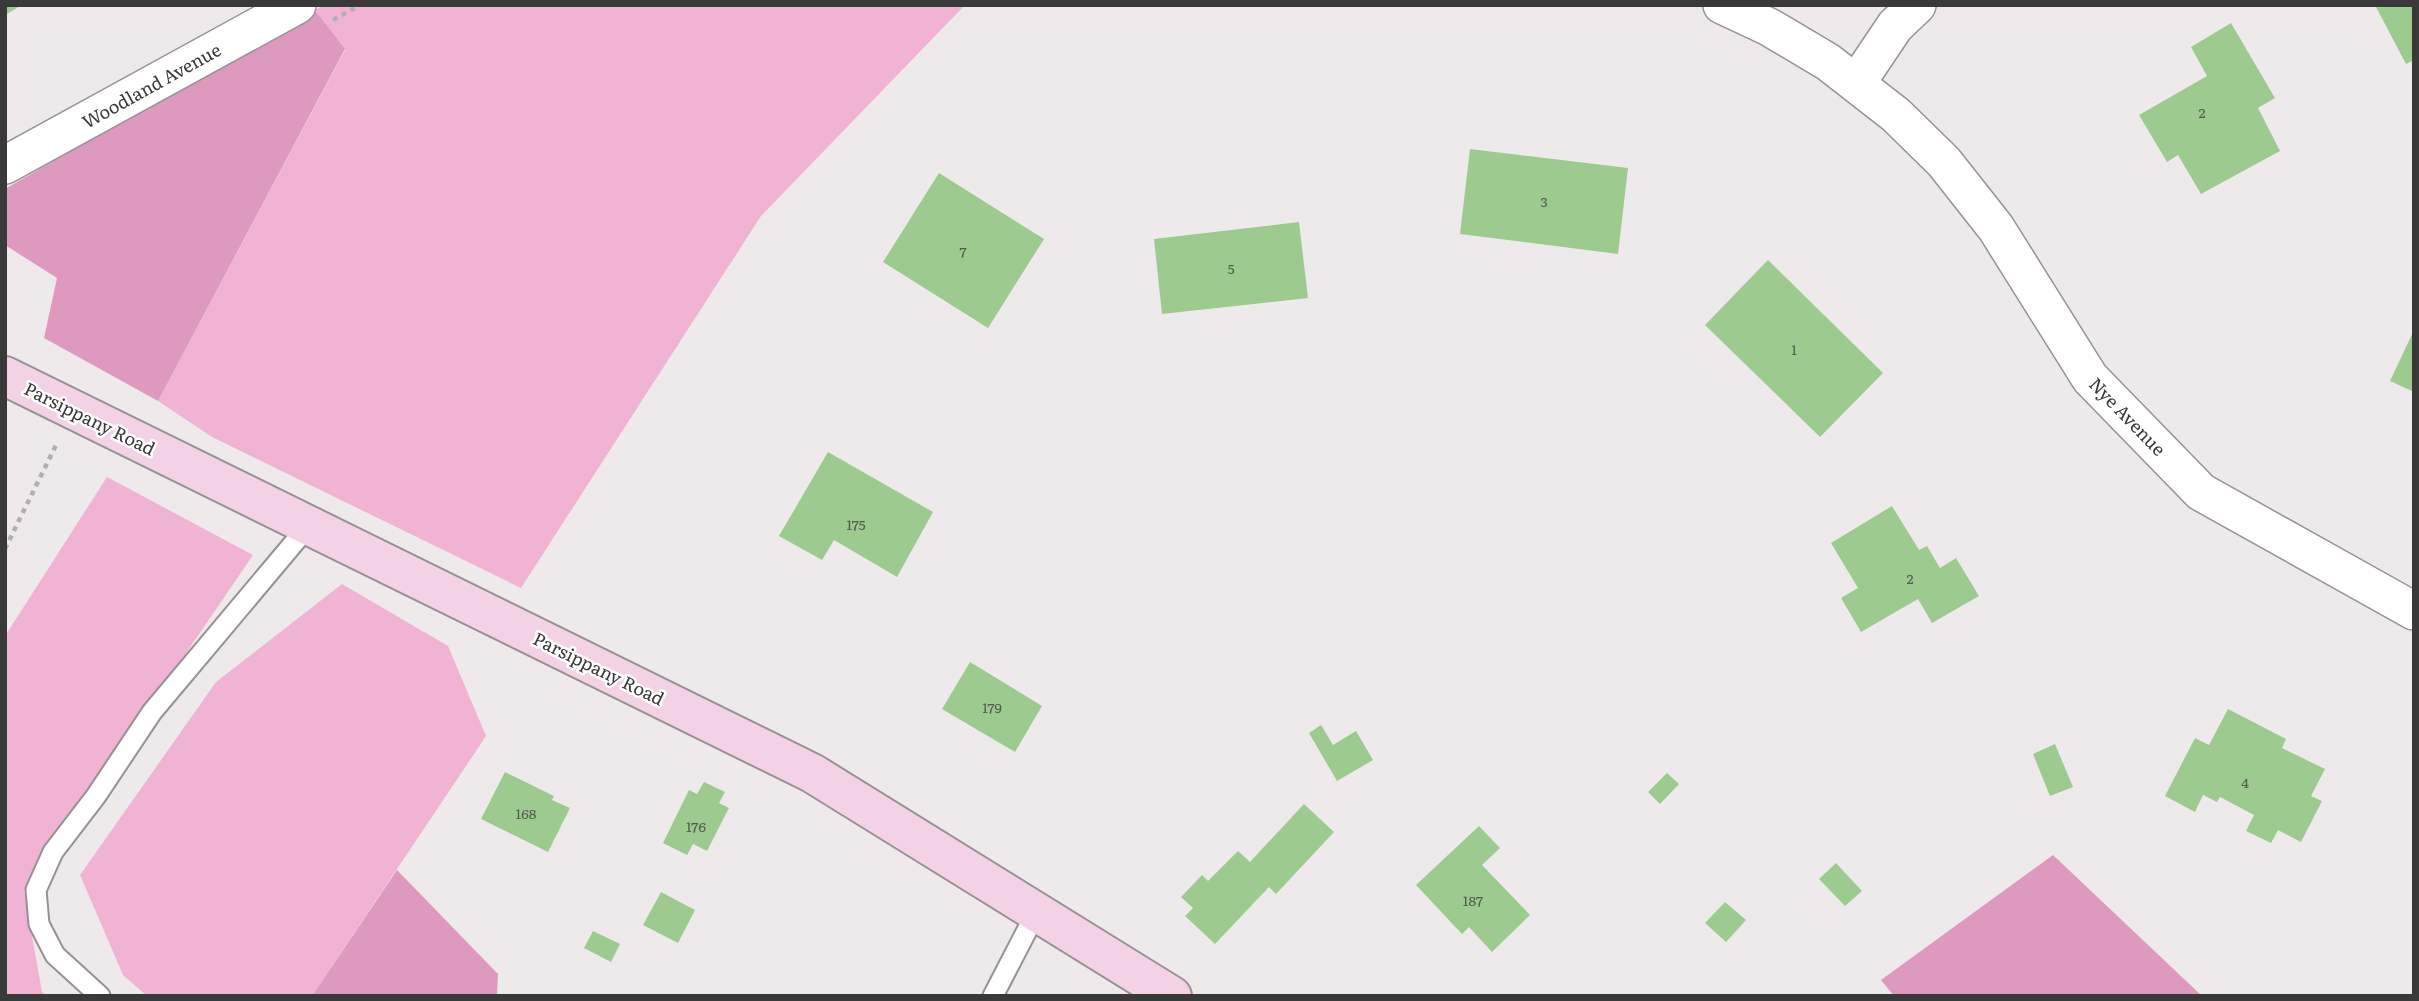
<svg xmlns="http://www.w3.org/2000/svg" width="2419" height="1001" viewBox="0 0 2419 1001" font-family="Literata,serif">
<rect width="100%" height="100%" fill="#eeeaec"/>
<path fill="#f0b3d3" d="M325 5H965L761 216 521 588 212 437 158 401 345 50 315 10Z
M107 477 253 555 24 891 42 992 48 996H5V636Z
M342 584 448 646 486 736 312 996H147L123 975 80 875 216 682Z"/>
<path fill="#de99be" d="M315 10 345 49 158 401 44 338 57 278 5 245V189Z
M2053 855 2202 996H1894L1881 980Z
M397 870 498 974 497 996H312Z"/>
<path fill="#9dca8f" d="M5 5H22L5 15Z
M2375 5H2414V60L2406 64Z
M2231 23 2275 98 2258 108 2280 151 2201 194 2178 155 2167 162 2139 115 2207 76 2191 47Z
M1470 149 1628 168 1618 254 1460 234Z
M939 173 1044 239 988 328 883 262Z
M1299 222 1308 298 1162 314 1154 239Z
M1768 260 1883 373 1820 437 1705 325Z
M2414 330V392L2390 381Z
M828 452 933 512 897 577 834 540 822 560 779 536Z
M1892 506 1919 550 1927 546 1940 568 1956 558 1979 596 1932 623 1918 599 1861 632 1841 598 1858 588 1831 543Z
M970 662 1042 706 1015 752 942 709Z
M2228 709 2286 739 2282 748 2325 769 2311 796 2322 801 2301 842 2278 830 2271 843 2246 831 2254 815 2220 797 2217 802 2203 795 2195 812 2165 796 2195 738 2209 745Z
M1321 725 1333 745 1356 731 1373 760 1337 781 1309 733Z
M2055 744 2073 787 2050 796 2033 754Z
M505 772 554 796 552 800 570 808 548 852 481 819Z
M1667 773 1679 784 1660 804 1648 792Z
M704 782 725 792 719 803 729 808 707 851 693 844 687 855 663 843 689 790 697 794Z
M1304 804 1334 832 1276 894 1269 887 1215 944 1185 916 1193 908 1181 897 1202 875 1208 881 1238 851 1250 862Z
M1479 826 1500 848 1482 865 1530 915 1492 952 1469 927 1462 934 1416 885Z
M1836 863 1862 891 1845 906 1819 879Z
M661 892 695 910 678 943 643 925Z
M1725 902 1746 920 1726 942 1705 923Z
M593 931 620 944 611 962 584 948Z"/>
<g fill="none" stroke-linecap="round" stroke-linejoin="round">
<g stroke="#969294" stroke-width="23">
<path id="service" d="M100 996 55 955 39 924 36 890 53 852 96 796 152 712 309 525
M993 996 1037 911"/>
</g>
<g stroke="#969294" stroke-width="40">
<path id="minor" d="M1722 5 1769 27 1828 62 1896 115 1944 162 1996 228 2090 378 2201 492 2414 611
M1856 84 1895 26 1917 5
M5 165 297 5"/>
</g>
<g stroke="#969294" stroke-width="42">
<path id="secondary" d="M5 376 812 773 1172 996"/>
</g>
<path stroke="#b2afb1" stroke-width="4.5" stroke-dasharray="5 5" stroke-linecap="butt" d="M333 20 360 5
M5 549 57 443"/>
<use href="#service" stroke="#fff" stroke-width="19"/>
<use href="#minor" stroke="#fff" stroke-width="37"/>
<use href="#secondary" stroke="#f3d2e5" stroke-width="38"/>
</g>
<g text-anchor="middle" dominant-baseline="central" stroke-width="5" stroke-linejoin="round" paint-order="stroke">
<g font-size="14" fill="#535d4e">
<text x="2202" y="112">2</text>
<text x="1544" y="201">3</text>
<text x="963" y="251">7</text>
<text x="1231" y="268">5</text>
<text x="1794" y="349">1</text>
<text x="856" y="524">175</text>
<text x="1910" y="578">2</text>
<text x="992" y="707">179</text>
<text x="2245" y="782">4</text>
<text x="526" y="813">168</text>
<text x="696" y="826">176</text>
<text x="1473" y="900">187</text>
</g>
<g font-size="18" fill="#3a3939" stroke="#fff">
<text transform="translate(151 85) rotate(-29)">Woodland Avenue</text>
<text transform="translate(2128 416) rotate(46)">Nye Avenue</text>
<text transform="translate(90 418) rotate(26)">Parsippany Road</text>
<text transform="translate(599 668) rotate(26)">Parsippany Road</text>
</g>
</g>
<rect width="2419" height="1001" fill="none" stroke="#3a3939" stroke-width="14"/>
</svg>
